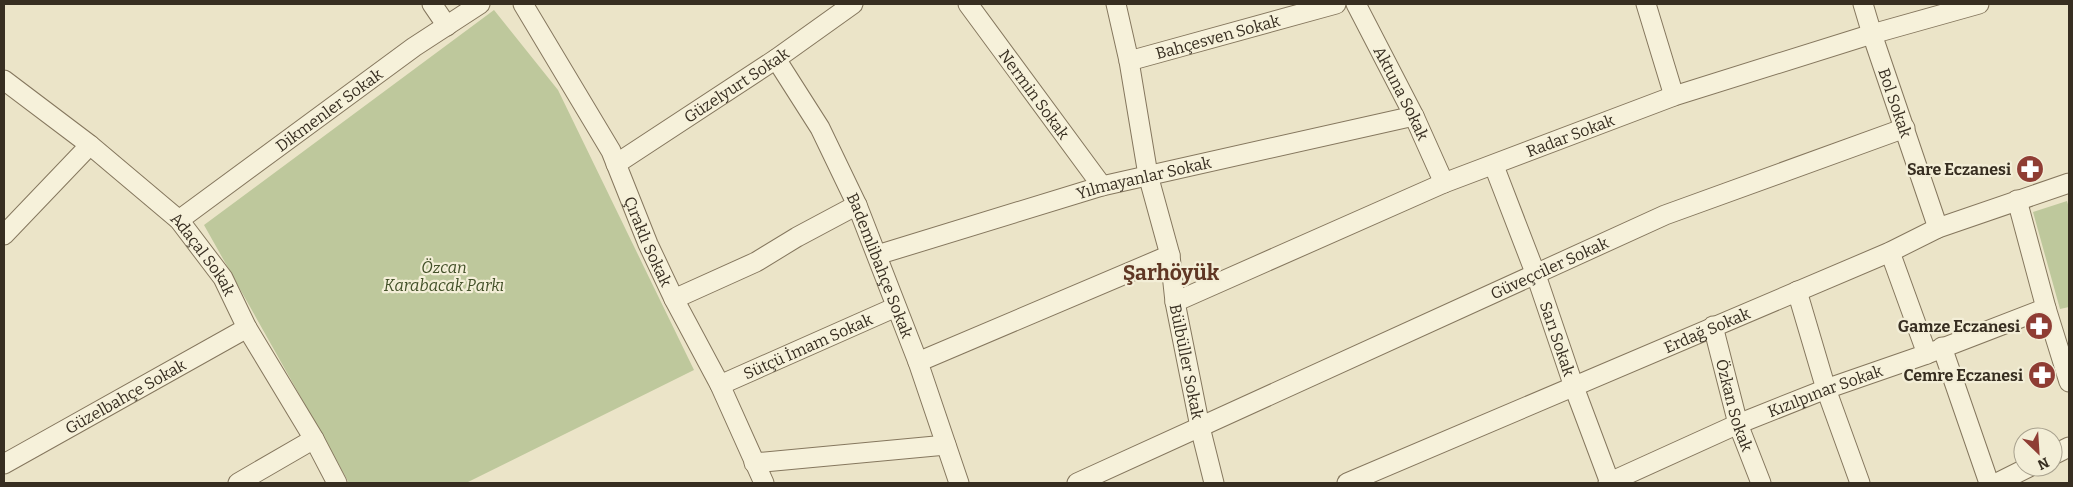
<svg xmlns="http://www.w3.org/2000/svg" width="2073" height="487" viewBox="0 0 2073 487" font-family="Bitter,serif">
<rect width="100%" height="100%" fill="#ebe4c8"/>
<path fill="#bec89c" d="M494 10 558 90 694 370 466 483H349L204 225Z
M2067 201 2069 208V307L2060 309 2033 212Z"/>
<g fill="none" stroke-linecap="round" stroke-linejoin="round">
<g stroke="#85775e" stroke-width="21">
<g id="minor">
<path d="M432 4 447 26"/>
<path id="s1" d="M523 4 611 151 648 244 674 299 720 385 764 483"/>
<path id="s2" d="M968 4 1102 186"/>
<path id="s3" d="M1116 4 1129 61 1148 175 1170 255 1175 302 1200 427 1214 483"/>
<path id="s4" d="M1356 4 1414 116 1444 183"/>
<path d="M1646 4 1674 96"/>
<path id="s5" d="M1863 4 1872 34 1938 228"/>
<path id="s6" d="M776 59 820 128 857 205 918 362 959 483"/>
<path id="s7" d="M1129 61 1336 4"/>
<path id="s8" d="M4 80 90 145 179 220 223 278 247 328 314 439 337 483"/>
<path id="s9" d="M616 164 776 59 853 4"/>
<path id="s10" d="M1494 166 1536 275 1574 387 1610 483"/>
<path d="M2017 200 2046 308 2069 382"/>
<path id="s11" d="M179 220 414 47 480 4"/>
<path d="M4 235 90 145"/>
<path d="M1890 252 1927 354"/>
<path id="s12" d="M877 255 1102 186 1414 116"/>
<path d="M1797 291 1826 389 1860 483"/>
<path d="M674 299 756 262 797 237 857 205"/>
<path id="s13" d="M1175 302 1444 183 1674 96 1872 34 1979 4"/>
<path id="s14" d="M1713 326 1738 424 1761 483"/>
<path d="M1942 347 1989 483"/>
<path d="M918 362 1170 255"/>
<path id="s15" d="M720 385 896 307"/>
<path d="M2053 455 2069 447"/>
<path d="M754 463 946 445"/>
<path id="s16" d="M4 464 247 328"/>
<path d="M238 483 314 439"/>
<path id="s17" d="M1077 483 1665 215 1905 128"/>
<path id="s18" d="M1347 483 1890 252 1938 228 2069 183"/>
<path id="s19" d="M1608 483 1738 424 1826 389 1927 354 2046 308"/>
<path d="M1997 483 2029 467"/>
</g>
</g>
<use href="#minor" stroke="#f6f1da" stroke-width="19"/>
</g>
<defs>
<g id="pharmacy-disc" transform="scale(1.4375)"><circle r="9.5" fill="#8f3d34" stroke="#f3eed7"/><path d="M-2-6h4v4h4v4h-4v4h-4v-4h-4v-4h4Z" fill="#fff"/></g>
</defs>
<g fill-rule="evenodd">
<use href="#pharmacy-disc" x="2030" y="169"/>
<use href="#pharmacy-disc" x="2039" y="326"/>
<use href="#pharmacy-disc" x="2042" y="375"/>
</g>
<g text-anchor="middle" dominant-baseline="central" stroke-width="4.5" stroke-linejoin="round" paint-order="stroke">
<g font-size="16" fill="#372e21" stroke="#f3eed7">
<text stroke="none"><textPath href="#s7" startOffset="92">Bahçesven Sokak</textPath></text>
<text stroke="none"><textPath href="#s9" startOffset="144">Güzelyurt Sokak</textPath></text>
<text stroke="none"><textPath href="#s4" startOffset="100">Aktuna Sokak</textPath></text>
<text stroke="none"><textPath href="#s2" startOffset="112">Nermin Sokak</textPath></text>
<text stroke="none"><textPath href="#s5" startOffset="104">Bol Sokak</textPath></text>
<text stroke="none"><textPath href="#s11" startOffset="186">Dikmenler Sokak</textPath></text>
<text stroke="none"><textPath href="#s13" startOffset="429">Radar Sokak</textPath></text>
<text stroke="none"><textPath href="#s12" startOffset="278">Yılmayanlar Sokak</textPath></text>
<text stroke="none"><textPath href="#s1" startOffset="269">Çıraklı Sokak</textPath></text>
<text stroke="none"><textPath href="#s8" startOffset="266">Adaçal Sokak</textPath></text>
<text stroke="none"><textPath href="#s6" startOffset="232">Bademlibahçe Sokak</textPath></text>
<text stroke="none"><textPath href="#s17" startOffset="519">Güveçciler Sokak</textPath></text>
<text stroke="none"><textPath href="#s18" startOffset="391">Erdağ Sokak</textPath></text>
<text stroke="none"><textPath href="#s10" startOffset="184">Sarı Sokak</textPath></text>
<text stroke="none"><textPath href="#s15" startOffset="96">Sütçü İmam Sokak</textPath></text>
<text stroke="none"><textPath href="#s3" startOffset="365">Bülbüller Sokak</textPath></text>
<text stroke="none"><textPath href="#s19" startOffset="236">Kızılpınar Sokak</textPath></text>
<text stroke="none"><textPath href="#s16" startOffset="139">Güzelbahçe Sokak</textPath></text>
<text stroke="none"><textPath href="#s14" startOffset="82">Özkan Sokak</textPath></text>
</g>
<g font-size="16" font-weight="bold" fill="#372e21" stroke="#f3eed7" text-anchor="end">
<text x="2011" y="169">Sare Eczanesi</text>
<text x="2020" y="326">Gamze Eczanesi</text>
<text x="2023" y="375">Cemre Eczanesi</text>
</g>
<g font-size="16" font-style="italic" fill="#435129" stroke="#f3eed7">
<text x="444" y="267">Özcan<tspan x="444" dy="18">Karabacak Parkı</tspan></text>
</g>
<g font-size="21" font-weight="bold" fill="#603724" stroke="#f3eed7">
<text x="1171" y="273">Şarhöyük</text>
</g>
</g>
<rect width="2073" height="487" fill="none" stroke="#372e21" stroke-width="10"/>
<g transform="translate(2038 452) rotate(155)"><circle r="24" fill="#f3eed7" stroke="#a8a18e"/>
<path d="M0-4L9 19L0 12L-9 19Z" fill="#8f3d34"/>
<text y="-8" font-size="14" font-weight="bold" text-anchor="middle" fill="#372e21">N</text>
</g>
</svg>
